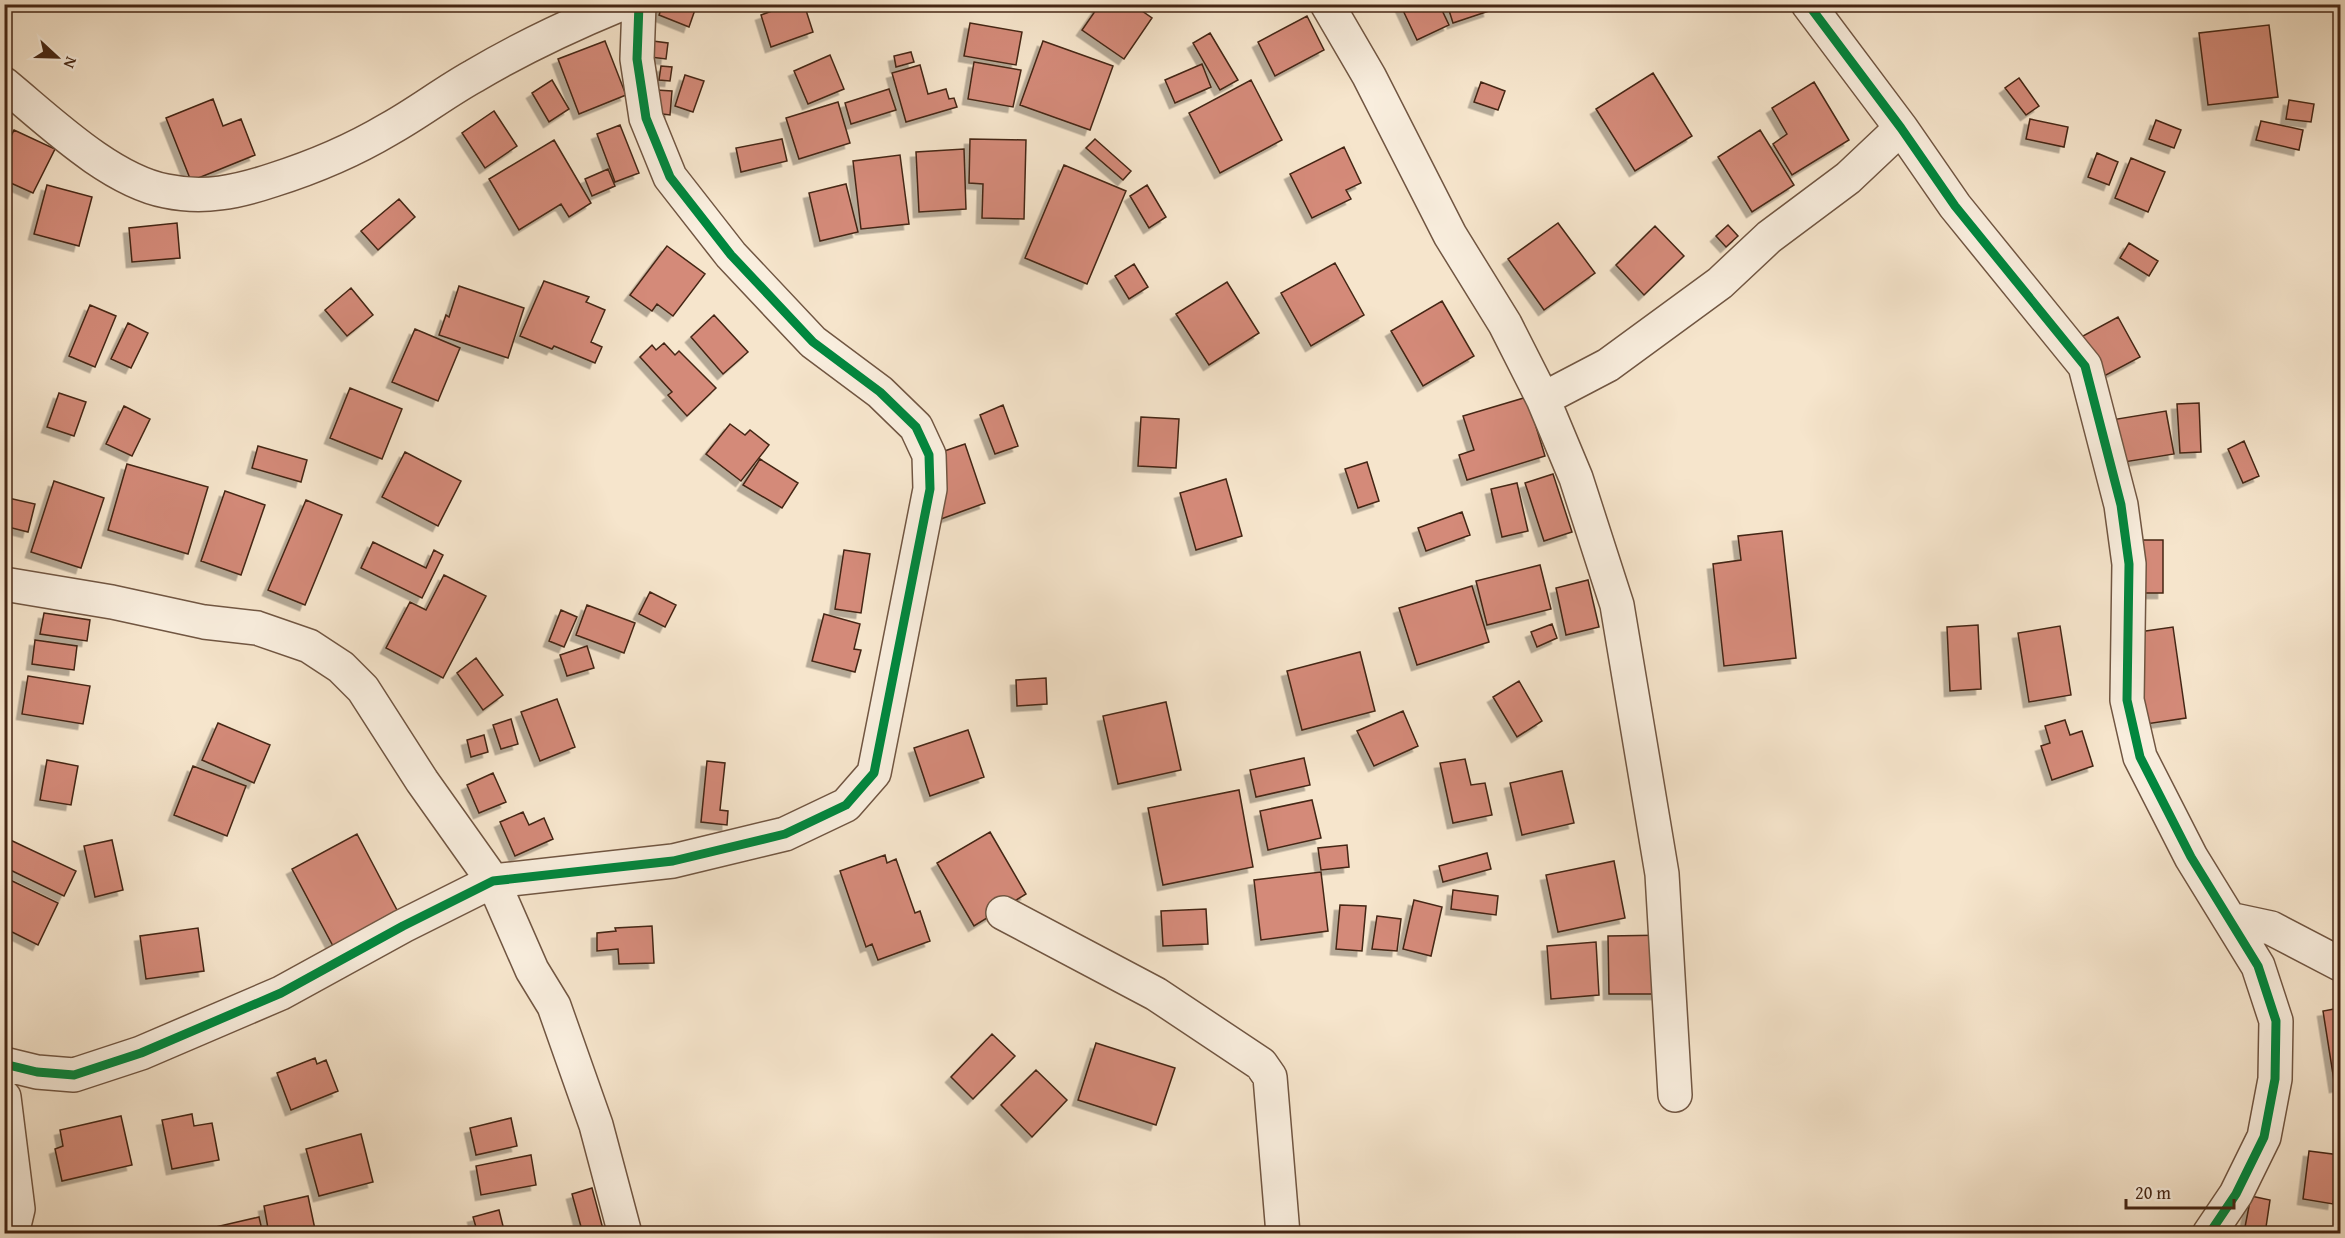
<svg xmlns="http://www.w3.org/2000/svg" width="2345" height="1238" viewBox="0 0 2345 1238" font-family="'Gentium Book Plus',serif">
<defs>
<filter id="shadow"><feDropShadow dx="-5.5" dy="5.5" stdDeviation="0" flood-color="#0004"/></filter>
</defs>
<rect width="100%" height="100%" fill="#f6e5cc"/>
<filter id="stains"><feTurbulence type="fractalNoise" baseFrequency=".00333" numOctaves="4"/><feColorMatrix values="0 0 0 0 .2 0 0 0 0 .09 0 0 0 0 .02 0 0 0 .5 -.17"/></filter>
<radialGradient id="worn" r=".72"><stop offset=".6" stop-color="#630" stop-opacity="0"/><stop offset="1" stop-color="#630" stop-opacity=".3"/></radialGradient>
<path fill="#d48a79" stroke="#452614" stroke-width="1.5" filter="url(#shadow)" d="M663 4H697L689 27 659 15Z
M791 4H804L813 32 771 47 761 15Z
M1100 4H1132L1152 18 1124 59 1082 30Z
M1400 4H1439L1449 25 1417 40Z
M1447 4H1487L1489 11 1453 23Z
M1307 16 1324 50 1275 76 1258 42Z
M970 23 1022 32 1016 65 964 56Z
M2269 25 2278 97 2208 105 2199 33Z
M1210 33 1238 80 1220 90 1193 43Z
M645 40 668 43 666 59 643 56Z
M605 41 626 95 579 114 558 59Z
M1043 41 1113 66 1090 130 1020 105Z
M911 52 914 62 896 67 894 56Z
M830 55 844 89 808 104 794 71Z
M974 62 1021 70 1013 107 968 99Z
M1202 64 1211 87 1175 103 1165 80Z
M920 65 928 94 946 89 949 99 954 98 957 107 906 122 892 73Z
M661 66 672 67 670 81 659 80Z
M1653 73 1692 136 1635 171 1596 109Z
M685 75 704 81 693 112 675 106Z
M2019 78 2039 106 2026 115 2005 88Z
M552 80 569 109 549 122 532 93Z
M1251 80 1282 140 1220 173 1189 113Z
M1481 82 1505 91 1498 110 1474 102Z
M1814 82 1849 140 1792 175 1773 144 1787 134 1772 108Z
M889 89 896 110 851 124 845 103Z
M656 90 672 91 670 115 655 113Z
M213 99 223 126 241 119 255 155 191 181 166 118Z
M2289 100 2314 104 2311 122 2286 119Z
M838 102 850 143 799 159 786 118Z
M494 111 517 146 485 168 462 133Z
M2030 119 2068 127 2064 147 2026 139Z
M2156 120 2181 130 2174 148 2149 139Z
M2261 121 2303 130 2299 150 2256 140Z
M620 125 639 173 615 182 597 134Z
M14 130 55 149 33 193 4 180V151Z
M1760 130 1794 185 1752 212 1718 157Z
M782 139 787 161 741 172 736 148Z
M970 139 1026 140 1024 219 982 218 983 184 969 183Z
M1095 139 1131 171 1123 180 1086 148Z
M554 140 591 203 569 217 561 204 519 230 489 179Z
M1344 147 1361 183 1346 190 1351 199 1312 218 1290 174Z
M964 149 966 209 919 212 916 152Z
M2097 153 2118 162 2109 185 2088 177Z
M900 155 909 224 861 229 853 161Z
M2131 158 2165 172 2148 212 2115 198Z
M1064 165 1126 191 1087 284 1025 258Z
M608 169 615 186 592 196 585 179Z
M846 184 858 232 820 241 809 193Z
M47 185 92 197 79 246 34 234Z
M1147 185 1166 217 1149 228 1130 196Z
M399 199 415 217 378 250 361 231Z
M177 223 180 258 132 262 129 228Z
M1558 223 1595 273 1544 310 1508 259Z
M1728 225 1738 236 1726 247 1716 236Z
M1655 226 1684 256 1644 295 1616 265Z
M2129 243 2158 261 2149 276 2120 258Z
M667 246 705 274 673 316 657 304 652 311 630 295Z
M1335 263 1364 315 1311 346 1281 293Z
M1134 264 1148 287 1129 299 1115 276Z
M544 281 589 297 586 302 605 310 591 342 602 347 595 363 554 346 552 349 520 336Z
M1227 282 1259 333 1209 365 1176 314Z
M459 286 524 308 508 358 439 335 446 315 449 317Z
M351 288 373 315 347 336 325 310Z
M1442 301 1474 356 1423 386 1391 331Z
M90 305 116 316 95 367 69 356Z
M714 315 748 352 723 374 691 337Z
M2118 317 2140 357 2091 383 2070 343Z
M128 323 148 333 131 368 111 359Z
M415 329 460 348 438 401 392 382Z
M664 343 675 355 679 351 716 388 687 416 668 395 672 392 640 357 652 345 656 350Z
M350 388 402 409 382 459 330 438Z
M59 393 86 402 74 436 47 427Z
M1527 397 1545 456 1467 480 1459 455 1474 450 1463 416Z
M2199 403 2201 452 2180 453 2177 404Z
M1003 405 1018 446 995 454 980 415Z
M124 406 150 419 132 456 106 444Z
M2166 411 2174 454 2118 463 2111 420Z
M1141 417 1179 419 1176 468 1138 466Z
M730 424 745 435 750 430 769 445 741 481 706 454Z
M2244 441 2259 476 2243 483 2228 449Z
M965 444 985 503 941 519 921 459Z
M258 446 307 460 301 482 252 468Z
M405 452 461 481 438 526 382 497Z
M760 459 798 483 782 508 743 485Z
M1367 462 1379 501 1358 508 1345 469Z
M127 464 208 487 188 554 108 530Z
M1553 474 1572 532 1544 541 1525 483Z
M1226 479 1242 536 1196 550 1180 493Z
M54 481 104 498 81 568 31 552Z
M1517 483 1528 531 1502 537 1491 489Z
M225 491 265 505 241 575 201 561Z
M4 497 35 504 28 532 4 526Z
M306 500 342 515 305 605 268 590Z
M1462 512 1470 535 1426 551 1418 528Z
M1782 531 1796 658 1724 666 1713 564 1741 560 1738 536Z
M2132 540H2163V593H2132Z
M373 542 426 568 434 550 443 555 422 598 361 568Z
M844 550 870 554 861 613 835 609Z
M1540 565 1551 609 1487 625 1476 581Z
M444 575 486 596 443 678 386 648 410 602 426 610Z
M1588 580 1599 627 1566 635 1556 588Z
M1472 586 1489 642 1417 665 1399 608Z
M650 592 676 605 665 627 639 614Z
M587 605 635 623 624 653 576 635Z
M561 610 577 617 564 647 549 641Z
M44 613 90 620 87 641 40 634Z
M824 614 860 624 854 649 861 650 855 672 812 661Z
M1552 624 1557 638 1537 647 1531 632Z
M1978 625 1981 689 1950 691 1947 627Z
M2060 626 2071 695 2029 702 2018 633Z
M2173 627 2186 718 2146 724 2132 633Z
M35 640 77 646 74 670 32 664Z
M587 646 594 668 567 676 560 655Z
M1360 652 1375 711 1302 730 1287 671Z
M476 658 503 695 483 710 457 673Z
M28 676 90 686 83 724 22 714Z
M1046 678 1047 704 1017 706 1016 680Z
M1519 681 1542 721 1517 737 1493 697Z
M557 699 575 747 540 761 521 712Z
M1166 702 1181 770 1118 784 1103 716Z
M1403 711 1418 746 1374 766 1357 731Z
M511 719 518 744 501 749 493 725Z
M2065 720 2070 735 2082 731 2093 766 2052 780 2041 746 2050 743 2045 726Z
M218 723 270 745 254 783 202 760Z
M968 730 984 777 930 796 914 748Z
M484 735 488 752 471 757 467 740Z
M1304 758 1310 785 1256 797 1250 770Z
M1465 759 1471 785 1485 783 1492 815 1453 823 1440 763Z
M47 760 78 766 71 805 40 800Z
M707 761 725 763 720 810 728 811 727 825 701 822Z
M193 766 246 786 227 836 174 815Z
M1562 771 1574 823 1522 835 1510 783Z
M493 773 506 802 479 813 467 785Z
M1239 790 1253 867 1163 885 1148 808Z
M1312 800 1321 838 1268 850 1260 811Z
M523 812 529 825 544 818 553 839 515 856 500 822Z
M990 832 1026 894 974 926 937 863Z
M357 834 398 912 333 946 292 869Z
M4 837 76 871 64 896 4 867Z
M112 840 123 890 95 897 84 846Z
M1347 845 1349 867 1321 870 1318 848Z
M1487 853 1491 869 1443 882 1439 866Z
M885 855 887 863 896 859 915 913 920 911 930 941 878 960 872 944 866 947 840 871Z
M1614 861 1625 918 1558 932 1546 875Z
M1321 872 1328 931 1261 940 1254 880Z
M4 877 58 903 38 945 4 928Z
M1453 890 1498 896 1496 915 1451 909Z
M1414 900 1442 907 1431 956 1403 949Z
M1340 905 1366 906 1362 951 1336 949Z
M1206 909 1208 944 1163 946 1161 911Z
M1377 916 1401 919 1397 951 1372 949Z
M652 926 654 963 619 964 618 949 597 951V933L616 931 615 928Z
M198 928 204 971 146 979 140 936Z
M1669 935V994H1609L1608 936Z
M1596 942 1599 995 1551 999 1547 946Z
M2340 1008V1086L2335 1087 2323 1011Z
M992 1034 1015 1056 973 1099 951 1077Z
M1096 1043 1175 1068 1156 1125 1078 1100Z
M315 1058 317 1064 326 1060 338 1091 291 1110 277 1073Z
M1036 1070 1067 1100 1032 1137 1001 1105Z
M192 1114 194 1126 212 1123 219 1160 172 1169 162 1120Z
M121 1116 132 1165 62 1181 55 1149 63 1146 60 1130Z
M511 1118 517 1146 476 1155 470 1128Z
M361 1134 373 1182 319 1196 306 1149Z
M2309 1151 2340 1155 2333 1204 2303 1199Z
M531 1155 536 1185 481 1195 476 1166Z
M592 1188 603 1229 583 1234 572 1194Z
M308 1196 316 1234H269L264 1206Z
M2251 1196 2270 1200 2265 1234 2244 1232Z
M499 1210 505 1234H478L473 1217Z
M259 1217 263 1234H212L211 1228Z"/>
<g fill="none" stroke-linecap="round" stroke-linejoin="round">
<g stroke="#715642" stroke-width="36">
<path id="minor" d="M1327 4 1369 76 1450 235 1505 324 1543 399 1576 478 1617 605 1662 874 1675 1095
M1808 4 1901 128 1955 206 2085 366 2121 505 2129 564 2127 700 2140 757 2191 857 2258 966 2276 1021 2275 1079 2264 1137 2236 1194 2209 1234
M4 84C48 120 109 180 166 191 204 199 237 192 273 180 314 167 352 151 389 129 418 113 445 92 474 76 521 48 570 25 621 4
M1543 399 1608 365 1720 283 1769 237 1848 178 1901 128
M4 584 112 602 204 622 257 628 309 646 341 667 363 689 422 781 493 881 532 970 554 1006 596 1125 625 1234
M1003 913 1156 994 1261 1064 1270 1077 1283 1234
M2229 919 2271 928 2340 964
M4 1064 37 1072 74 1075 141 1053 281 993 403 926 493 881 673 861 785 834 846 805 874 773 930 489 929 455 916 427 880 392 813 342 731 255 670 177 646 118 637 59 639 4
M4 1097 18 1209 12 1234"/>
</g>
<use href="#minor" stroke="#f9eede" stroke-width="33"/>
<g stroke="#f9eede" stroke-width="13">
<path id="cycleway" d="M1808 4 1901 128 1955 206 2085 366 2121 505 2129 564 2127 700 2140 757 2191 857 2258 966 2276 1021 2275 1079 2264 1137 2236 1194 2209 1234
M4 1064 37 1072 74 1075 141 1053 281 993 403 926 493 881 673 861 785 834 846 805 874 773 930 489 929 455 916 427 880 392 813 342 731 255 670 177 646 118 637 59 639 4"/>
</g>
<use href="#cycleway" stroke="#00873e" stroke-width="9"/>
</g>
<rect width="2345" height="1238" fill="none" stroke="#f6e5cc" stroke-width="24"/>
<rect x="6" y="6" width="2333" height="1226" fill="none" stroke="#452614" stroke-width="3"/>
<rect x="12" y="12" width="2321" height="1214" fill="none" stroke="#452614" stroke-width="1.5"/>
<g transform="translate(57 57) rotate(112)" stroke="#f9eede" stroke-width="4.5" paint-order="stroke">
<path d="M0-4.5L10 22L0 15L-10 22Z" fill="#452614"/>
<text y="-9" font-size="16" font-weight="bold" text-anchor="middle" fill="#452614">N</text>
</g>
<path d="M2126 1199v9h108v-9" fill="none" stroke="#452614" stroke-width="3"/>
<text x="2135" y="1199" font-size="18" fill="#452614" stroke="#f9eede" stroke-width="4.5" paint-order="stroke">20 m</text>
<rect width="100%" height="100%" filter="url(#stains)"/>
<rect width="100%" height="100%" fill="url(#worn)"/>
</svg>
